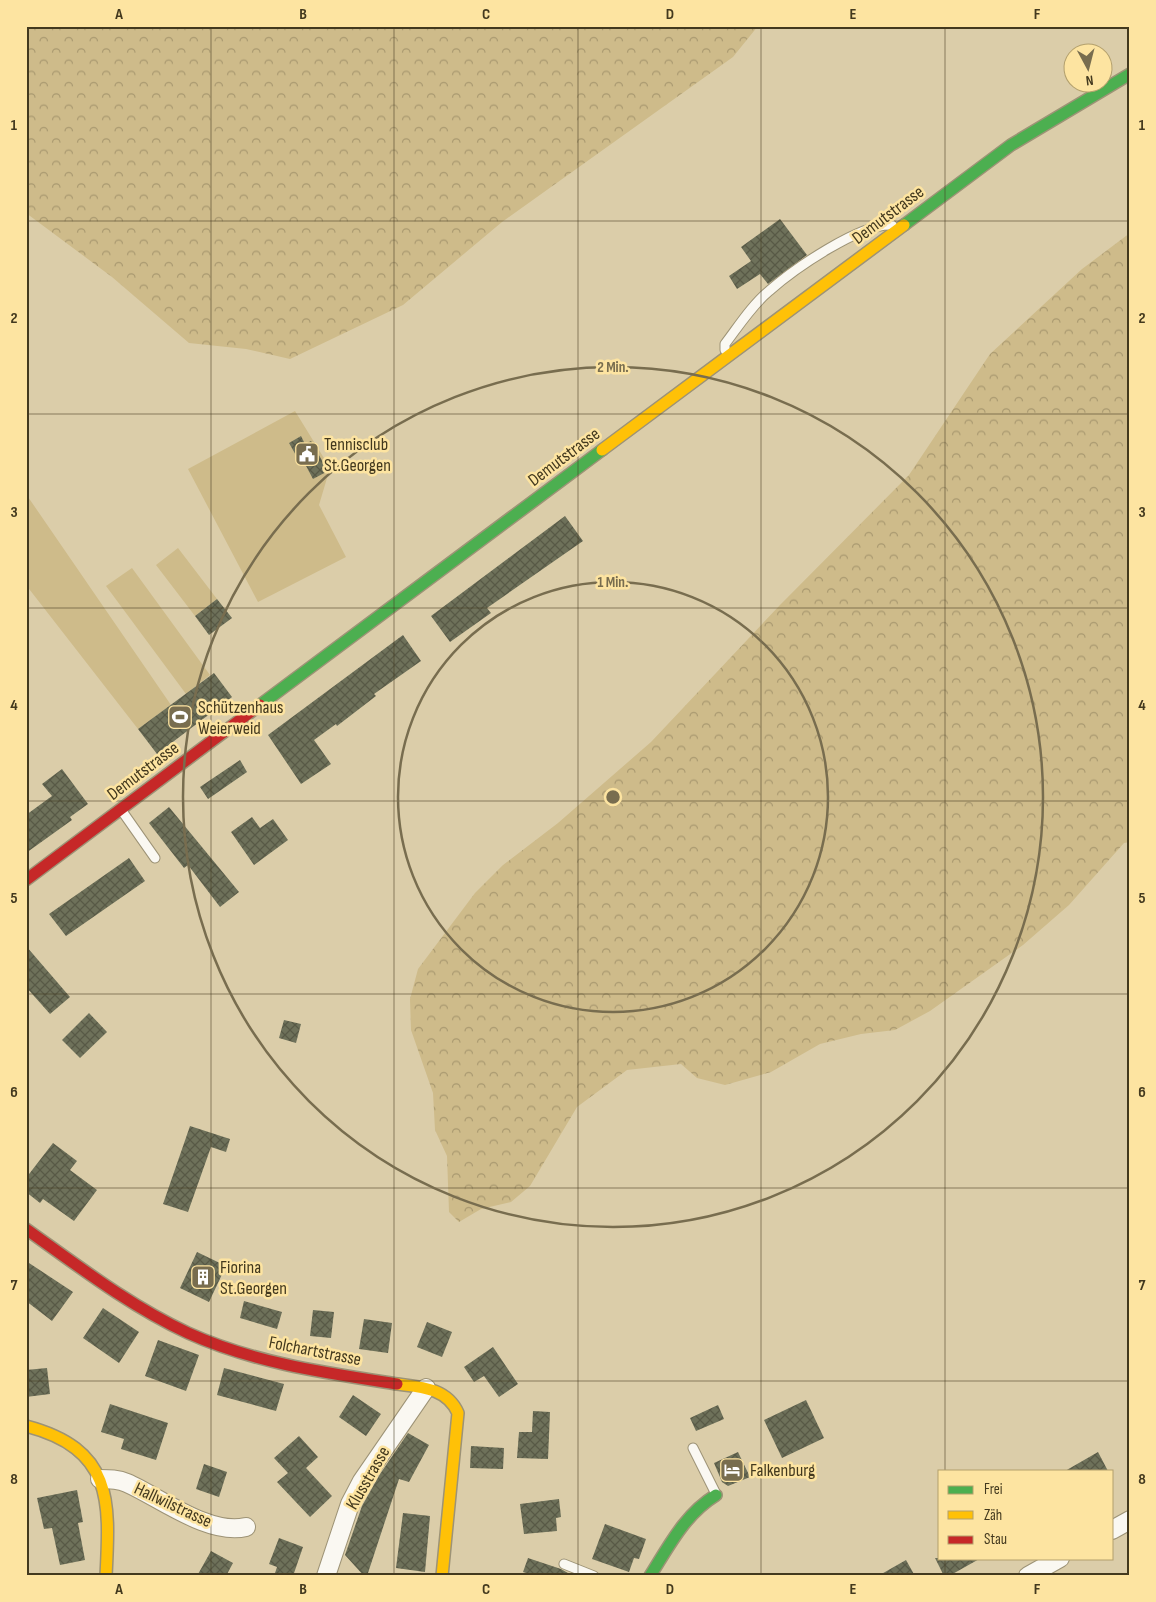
<svg xmlns="http://www.w3.org/2000/svg" width="1156" height="1602" viewBox="0 0 1156 1602" font-family="'Sofia Sans Condensed',sans-serif">
<defs>
<pattern id="forest-crowns" width="20" height="18" patternUnits="userSpaceOnUse" patternTransform="scale(1.25)"><rect width="20" height="18" fill="#cebb8a"/><path d="M2 6a3 3 0 1 1 6 0M12 15a3 3 0 1 1 6 0" fill="none" stroke="#a99970"/></pattern>
<pattern id="building-cross-hatch" width="8" height="8" patternUnits="userSpaceOnUse" patternTransform="scale(1.25)"><rect width="8" height="8" fill="#6e715a"/><path d="M0 0l8 8M0 8l8-8" fill="none" stroke="#585946"/></pattern>
</defs>
<rect width="100%" height="100%" fill="#dbcda9"/>
<path fill="url(#forest-crowns)" d="M26 26H758L733 57 502 222 403 305 290 359 246 349 189 343 112 277 26 213Z
M1130 233V842L1124 843 1069 905 1023 945 930 1011 895 1030 861 1034 820 1044 771 1072 725 1085 697 1078 681 1064 627 1070 577 1107 530 1186 511 1202 481 1209 459 1222 449 1212 447 1156 435 1130 433 1093 411 1030 410 999 418 969 475 893 503 865 558 823 651 742 780 605 909 475 990 354 1082 269Z"/>
<path fill="#cebb8a" d="M295 411 330 468 319 505 346 557 258 602 188 469Z
M26 494 171 705 138 729 26 585Z
M178 548 217 599 195 616 156 565Z
M132 568 210 675 186 694 106 586Z"/>
<path fill="url(#building-cross-hatch)" d="M780 219 807 255 768 284 760 274 737 289 729 276 751 261 741 247Z
M301 436 305 444 311 441 328 471 313 479 305 464 302 466 289 443Z
M565 516 583 541 487 608 491 613 450 642 431 616Z
M217 599 232 618 209 635 195 616Z
M403 635 421 661 374 694 376 696 337 726 336 724 314 740 331 764 301 784 268 735Z
M214 673 232 697 157 754 138 729Z
M240 760 247 772 208 799 200 787Z
M62 769 88 804 70 817 72 820 26 853V815L52 796 42 784Z
M169 807 239 892 220 907 188 865 184 868 149 823Z
M252 817 260 828 273 819 288 840 254 865 231 832Z
M129 858 145 881 66 936 49 914Z
M26 946 70 997 50 1014 26 987Z
M89 1013 107 1032 80 1058 62 1040Z
M284 1020 301 1024 296 1043 279 1038Z
M190 1126 230 1139 226 1152 211 1147 188 1212 163 1204Z
M53 1143 77 1161 70 1170 97 1190 74 1221 43 1199 40 1203 26 1192V1178Z
M197 1252 226 1266 209 1302 180 1288Z
M26 1261 73 1292 52 1321 26 1301Z
M244 1301 282 1312 277 1329 240 1318Z
M103 1308 139 1332 119 1363 83 1338Z
M313 1310 334 1312 331 1338 310 1336Z
M364 1319 392 1323 388 1353 359 1349Z
M427 1322 452 1332 442 1357 417 1347Z
M158 1340 199 1355 186 1391 145 1376Z
M493 1347 518 1384 499 1397 484 1376 474 1382 464 1367Z
M47 1368 50 1394 26 1397V1370Z
M224 1368 284 1384 276 1411 217 1395Z
M353 1395 381 1414 366 1436 339 1417Z
M806 1400 824 1438 782 1458 764 1420Z
M110 1404 168 1423 156 1460 121 1449 124 1439 101 1432Z
M718 1405 724 1419 696 1431 690 1418Z
M533 1411 550 1412 548 1459 517 1458 519 1432H532Z
M408 1433 429 1445 409 1482 399 1479 367 1576H364L345 1555 362 1506 380 1474Z
M299 1436 318 1457 306 1468 332 1496 310 1517 277 1482 288 1473 274 1458Z
M471 1446 504 1448 503 1469 470 1468Z
M738 1452 750 1477 728 1486 722 1482 714 1463Z
M1098 1452 1108 1471H1065Z
M204 1464 227 1472 219 1497 196 1489Z
M77 1490 83 1522 78 1523 85 1560 60 1565 52 1528 44 1529 37 1498Z
M559 1499 561 1517 556 1518 557 1531 524 1534 520 1504Z
M403 1513 430 1516 425 1572 396 1568Z
M605 1524 646 1539 639 1559 634 1558 629 1572 592 1559Z
M279 1538 303 1547 293 1576H274L277 1567 269 1564Z
M211 1551 233 1563 226 1576H197Z
M528 1558 561 1569 573 1576H535L523 1572Z
M935 1558H981L949 1576H944Z
M906 1560 915 1576H878Z"/>
<g fill="none" stroke-linecap="round" stroke-linejoin="round">
<g stroke="#9d9376" stroke-width="11">
<path id="lane" d="M725 350V344C738 327 752 305 769 291 794 269 860 223 892 225
M122 811 155 858
M693 1448 715 1492
M564 1564 594 1576"/>
</g>
<g stroke="#9d9376" stroke-width="20">
<path id="street" d="M100 1479C109 1479 118 1479 127 1483 159 1497 209 1536 246 1527
M1112 1530 1130 1520
M326 1576 350 1504 362 1481 426 1388
M1028 1576 1060 1558"/>
</g>
<g stroke="#9d9376" stroke-width="14">
<path id="fast" d="M904 225 1011 145 1130 74
M260 705 602 450
M650 1576C669 1546 685 1514 716 1495"/>
</g>
<g stroke="#9d9376" stroke-width="14">
<path id="slow" d="M602 450 904 225
M397 1384C421 1387 447 1388 458 1413L442 1576
M26 1426C113 1449 110 1500 106 1576"/>
</g>
<g stroke="#9d9376" stroke-width="14">
<path id="jam" d="M26 880 260 705
M26 1229C78 1266 130 1306 188 1333 254 1363 326 1373 397 1384"/>
</g>
<use href="#lane" stroke="#faf8f2" stroke-width="9"/>
<use href="#street" stroke="#faf8f2" stroke-width="18"/>
<use href="#fast" stroke="#4caf50" stroke-width="11"/>
<use href="#slow" stroke="#ffc107" stroke-width="11"/>
<use href="#jam" stroke="#c62828" stroke-width="11"/>
</g>
<path fill="none" stroke="#43391e" stroke-width="1" stroke-opacity="0.55" d="M211 26V1576M394 26V1576M578 26V1576M761 26V1576M945 26V1471M26 221H1130M26 414H1130M26 608H1130M26 801H1130M26 994H1130M26 1188H1130M26 1381H1130M945 1558V1576"/>
<g fill="none" stroke="#786d4f" stroke-width="2.5">
<circle cx="613" cy="797" r="215"/>
<circle cx="613" cy="797" r="430"/>
</g>
<defs>
<g id="civic-square" transform="scale(1.25)"><rect x="-9" y="-9" width="18" height="18" rx="4" fill="#786d4f" stroke="#fde4a1"/><path d="M-.6-6.5H3V-4.5H.6V-3L4-1V1h2V6H-6V1h2V-1L-.6-3ZM-1.2 2.5V6h2.4V2.5Z" fill="#fff"/></g>
<g id="stadium-square" transform="scale(1.25)"><rect x="-9" y="-9" width="18" height="18" rx="4" fill="#786d4f" stroke="#fde4a1"/><path d="M0-5a6.5 5 0 1 0 0 10a6.5 5 0 1 0 0-10ZM-3.5-1.8h7v3.6h-7Z" fill="#fff"/></g>
<g id="building-square" transform="scale(1.25)"><rect x="-9" y="-9" width="18" height="18" rx="4" fill="#786d4f" stroke="#fde4a1"/><path d="M-4-6H4V6H1V3H-1V6H-4ZM-2.5-4.3h1.7v1.8h-1.7ZM.8-4.3h1.7v1.8H.8ZM-2.5-1h1.7V.8h-1.7ZM.8-1h1.7V.8H.8Z" fill="#fff"/></g>
<g id="hotel-square" transform="scale(1.25)"><rect x="-9" y="-9" width="18" height="18" rx="4" fill="#786d4f" stroke="#fde4a1"/><path d="M-6-4.5h1.5V1H6V5H4.5V3h-9V5H-6ZM-4 0a1.8 1.8 0 1 1 3.6 0ZM.5 0V-2.5h3Q6-2.5 6 0Z" fill="#fff"/></g>
</defs>
<g fill-rule="evenodd">
<use href="#civic-square" x="307" y="454"/>
<use href="#stadium-square" x="180" y="717"/>
<use href="#building-square" x="203" y="1277"/>
<use href="#hotel-square" x="732" y="1470"/>
</g>
<g text-anchor="middle" dominant-baseline="central" stroke-width="5" stroke-linejoin="round" paint-order="stroke">
<g font-size="18" fill="#43391e" stroke="#fde4a1">
<text transform="translate(888 215) rotate(-37)">Demutstrasse</text>
<text transform="translate(564 457) rotate(-37)">Demutstrasse</text>
<text transform="translate(143 771) rotate(-37)">Demutstrasse</text>
<text transform="translate(315 1351) rotate(11)">Folchartstrasse</text>
<text transform="translate(368 1478) rotate(-60)">Klusstrasse</text>
<text transform="translate(173 1505) rotate(25)">Hallwilstrasse</text>
</g>
<g font-size="18" fill="#43391e" stroke="#fde4a1" text-anchor="start">
<text x="324" y="444">Tennisclub<tspan x="324" dy="21">St.Georgen</tspan></text>
<text x="198" y="707">Schützenhaus<tspan x="198" dy="21">Weierweid</tspan></text>
<text x="220" y="1267">Fiorina<tspan x="220" dy="21">St.Georgen</tspan></text>
<text x="750" y="1470">Falkenburg</text>
</g>
</g>
<circle cx="613" cy="797" r="8" fill="#786d4f" stroke="#fde4a1" stroke-width="2.5"/>
<g font-size="15" text-anchor="middle" font-weight="bold" fill="#786d4f" stroke="#fde4a1" stroke-width="5" stroke-linejoin="round" paint-order="stroke">
<text x="613" y="372">2 Min.</text>
<text x="613" y="587">1 Min.</text>
</g>
<rect width="1156" height="1602" fill="none" stroke="#fde4a1" stroke-width="55"/>
<rect x="938" y="1470" width="175" height="90" fill="#fde4a1" stroke="#b3a06d"/>
<rect x="948" y="1486" width="25" height="8" fill="#4caf50" stroke="#b3a06d"/>
<text x="984" y="1494" font-size="15" fill="#43391e">Frei</text>
<rect x="948" y="1511" width="25" height="8" fill="#ffc107" stroke="#b3a06d"/>
<text x="984" y="1520" font-size="15" fill="#43391e">Zäh</text>
<rect x="948" y="1536" width="25" height="8" fill="#c62828" stroke="#b3a06d"/>
<text x="984" y="1544" font-size="15" fill="#43391e">Stau</text>
<g transform="translate(1088 68) rotate(173)"><circle r="24" fill="#fde4a1" stroke="#b3a06d"/>
<path d="M0-4L9 19L0 12L-9 19Z" fill="#786d4f"/>
<text y="-8" font-size="14" font-weight="bold" text-anchor="middle" fill="#43391e">N</text>
</g>
<rect x="28" y="28" width="1100" height="1546" fill="none" stroke="#43391e" stroke-width="2"/>
<g font-size="16" text-anchor="middle" font-weight="bold" fill="#43391e">
<text x="119" y="19">A</text>
<text x="303" y="19">B</text>
<text x="486" y="19">C</text>
<text x="670" y="19">D</text>
<text x="853" y="19">E</text>
<text x="1037" y="19">F</text>
<text x="14" y="130">1</text>
<text x="1142" y="130">1</text>
<text x="14" y="323">2</text>
<text x="1142" y="323">2</text>
<text x="14" y="517">3</text>
<text x="1142" y="517">3</text>
<text x="14" y="710">4</text>
<text x="1142" y="710">4</text>
<text x="14" y="903">5</text>
<text x="1142" y="903">5</text>
<text x="14" y="1097">6</text>
<text x="1142" y="1097">6</text>
<text x="14" y="1290">7</text>
<text x="1142" y="1290">7</text>
<text x="14" y="1484">8</text>
<text x="1142" y="1484">8</text>
<text x="119" y="1594">A</text>
<text x="303" y="1594">B</text>
<text x="486" y="1594">C</text>
<text x="670" y="1594">D</text>
<text x="853" y="1594">E</text>
<text x="1037" y="1594">F</text>
</g>
</svg>
